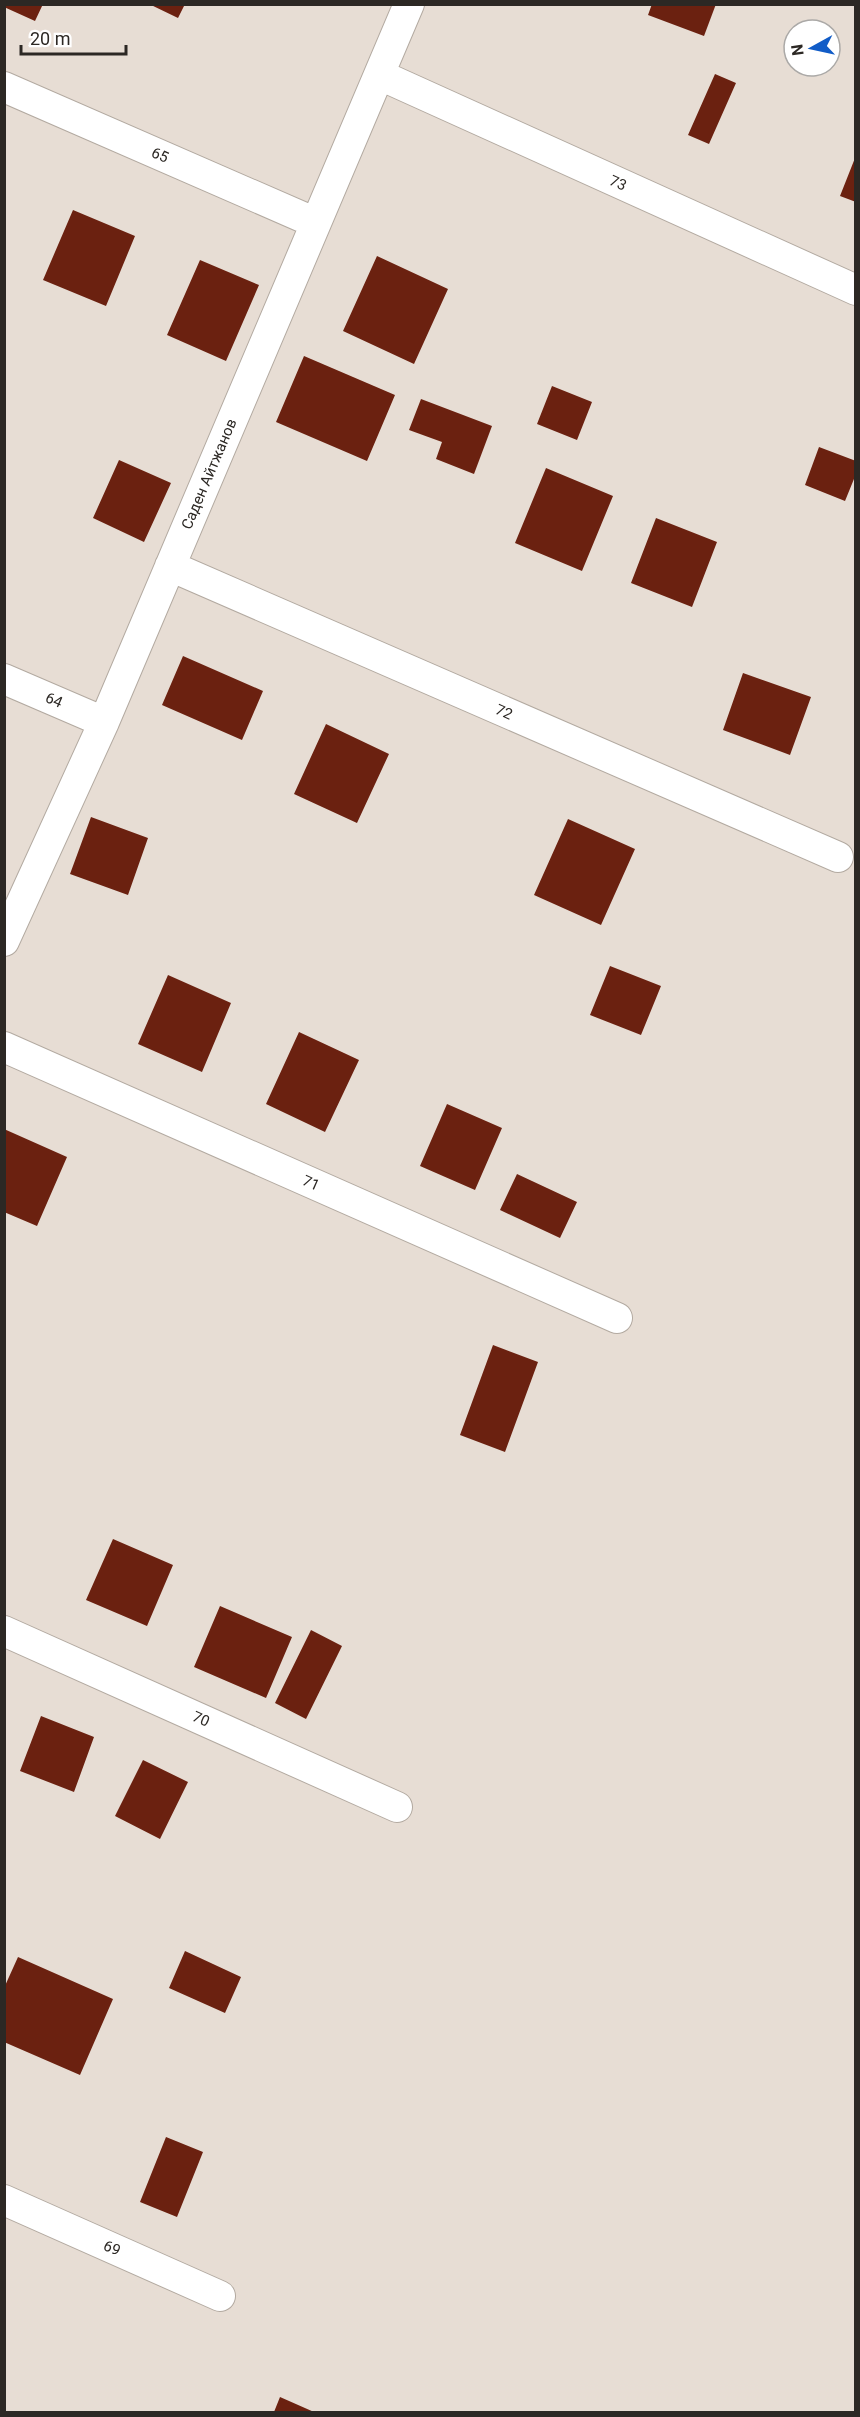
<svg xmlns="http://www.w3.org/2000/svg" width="860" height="2417" viewBox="0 0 860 2417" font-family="Roboto,sans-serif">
<rect width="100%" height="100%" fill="#e7ddd4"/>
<path fill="#6b2110" d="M4 4H43L35 21 4 7Z
M149 4H185L178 18Z
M652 4H716L704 36 648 15Z
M715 74 736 83 709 144 688 135Z
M855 158H856V202L840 196Z
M73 210 135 236 106 306 43 280Z
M377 256 448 289 414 364 343 331Z
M200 260 259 285 226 361 167 335Z
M304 356 395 395 367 461 276 422Z
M552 386 592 402 577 440 537 424Z
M421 399 492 426 474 474 436 459 442 442 409 430Z
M819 447 856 461V474L845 501 805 485Z
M119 460 171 483 144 542 93 518Z
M546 468 613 496 582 571 515 543Z
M656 518 717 542 692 607 631 583Z
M183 656 263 691 242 740 162 705Z
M743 673 811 697 790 755 723 730Z
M326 724 389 754 357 823 294 794Z
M91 817 148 838 128 895 70 874Z
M568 819 635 849 601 925 534 895Z
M610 966 661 986 641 1035 590 1015Z
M168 975 231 1003 202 1072 138 1044Z
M299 1032 359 1060 325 1132 266 1104Z
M447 1104 502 1128 475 1190 420 1166Z
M4 1129 67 1157 37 1226 4 1212Z
M517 1174 577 1202 560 1238 500 1210Z
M493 1345 538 1362 505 1452 460 1435Z
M113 1539 173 1565 147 1626 86 1600Z
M220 1606 292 1637 266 1698 194 1667Z
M311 1630 342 1646 306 1719 275 1703Z
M41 1716 94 1737 74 1792 20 1771Z
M143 1760 188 1782 160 1839 115 1816Z
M185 1951 241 1977 225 2013 169 1988Z
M18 1957 113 1999 80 2075 4 2042V1988Z
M166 2137 203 2152 177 2217 140 2202Z
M280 2397 314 2412H274Z"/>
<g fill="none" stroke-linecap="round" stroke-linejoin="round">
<g stroke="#b3aaa1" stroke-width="32">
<path id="minor" d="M380 75 856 290
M4 87 316 223
M170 566 838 857
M4 679 104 722
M4 941 104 722 409 4
M4 1047 617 1318
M4 1631 397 1807
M4 2200 220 2296"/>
</g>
<use href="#minor" stroke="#fff" stroke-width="30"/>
</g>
<g text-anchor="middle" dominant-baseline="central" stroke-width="6" stroke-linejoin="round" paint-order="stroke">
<g font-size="15" fill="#2c2824" stroke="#fff">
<text transform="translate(160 155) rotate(24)">65</text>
<text transform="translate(618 183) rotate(24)">73</text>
<text transform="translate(209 474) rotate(-67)">Саден Айтжанов</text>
<text transform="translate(54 700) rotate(24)">64</text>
<text transform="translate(504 712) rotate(24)">72</text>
<text transform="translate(311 1183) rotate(24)">71</text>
<text transform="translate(201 1719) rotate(24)">70</text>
<text transform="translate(112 2248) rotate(24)">69</text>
</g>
</g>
<rect width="860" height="2417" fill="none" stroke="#2c2824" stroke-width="12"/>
<g transform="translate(812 48) rotate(262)"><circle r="28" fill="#ffffff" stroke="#aba9a7" stroke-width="1.5"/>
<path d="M0-4.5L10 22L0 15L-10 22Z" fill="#115cc7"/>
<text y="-9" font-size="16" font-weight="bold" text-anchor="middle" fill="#2c2824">N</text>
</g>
<path d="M21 45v9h105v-9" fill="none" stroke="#2c2824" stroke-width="3"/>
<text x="30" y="45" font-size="18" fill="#2c2824" stroke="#ffffff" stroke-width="4.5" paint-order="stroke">20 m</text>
</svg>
